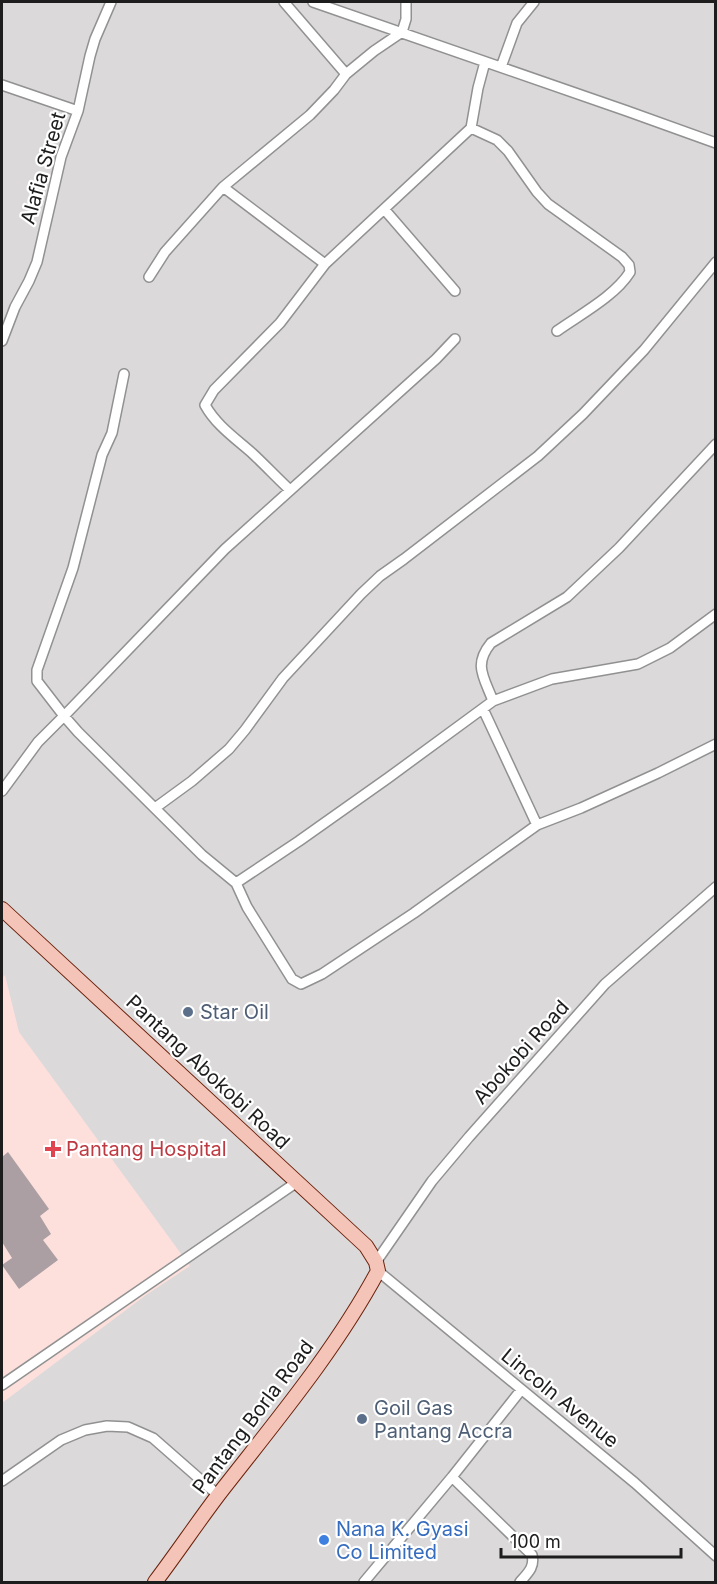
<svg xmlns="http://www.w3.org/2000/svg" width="717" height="1584" viewBox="0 0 717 1584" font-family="Inter,sans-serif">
<rect width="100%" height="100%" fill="#ede3e5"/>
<path fill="#dbd9da" d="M2 2H715V1582H2Z"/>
<path fill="#fde0dc" d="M5 975 19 1032 190 1266 146 1295 2 1403V978Z"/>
<path fill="#ab9fa4" d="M8 1152 49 1209 40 1216 51 1234 43 1240 58 1260 19 1289 2 1265 12 1258 2 1242V1157Z"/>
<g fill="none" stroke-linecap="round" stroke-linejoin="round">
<g stroke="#919191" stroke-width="12">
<path id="street" d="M284 2 346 74
M313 2 627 111 716 143
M501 67 517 23 534 2
M2 85 78 111
M471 128 497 140 508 151 537 192 548 204 622 257 629 265 630 272C615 296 581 314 557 331
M223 187 325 264
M384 209 455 291
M149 277 165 252 223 187 310 115 334 90 346 74 374 51 402 32 406 19V2
M2 341 15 307 29 281 37 262 61 157 78 111 90 56 95 39 111 2
M124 374 112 433 102 455 73 568 37 670V681L64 716 78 732 202 855 236 883 247 907 292 979 301 984 322 974 414 913 537 825 581 808 658 773 716 744
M290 490C277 478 265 465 252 453 235 438 216 425 205 405L214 390 280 323 325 264 471 128 478 88 485 62
M493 701C484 677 473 665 491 643L567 597 619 548 716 444
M483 709 537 825
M2 791 38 742 64 716 225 549 436 359 455 339
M155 808 192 781 229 749 245 730 283 678 361 594 380 576 404 559 538 456 583 414 644 350 716 262
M236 883 299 841 388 778 493 701 552 679 638 664 670 648 716 614
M376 1262 432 1181 469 1137 605 984 716 887
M378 1271 635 1483 716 1556
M2 1385 297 1182
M452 1477 532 1555C535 1567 528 1573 520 1582
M2 1481 61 1440 85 1430 107 1426 128 1427 153 1438 218 1495
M364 1582 452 1477 521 1390"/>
</g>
<g stroke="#6c220b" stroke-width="16">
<path id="secondary" d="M2 909 366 1246 376 1262 378 1271C335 1351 275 1422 219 1494 197 1523 177 1553 155 1582"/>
</g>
<use href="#street" stroke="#fff" stroke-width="9"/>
<use href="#secondary" stroke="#f5c4b9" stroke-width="14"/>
</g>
<g fill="#5c6f8a" stroke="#fff" stroke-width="2">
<circle cx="188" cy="1012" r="6"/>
<circle cx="362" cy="1419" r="6"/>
</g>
<path fill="#e0444e" stroke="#fff" stroke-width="2" d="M50 1140h6v6h6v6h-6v6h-6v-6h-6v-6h6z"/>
<circle fill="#3f7fe0" stroke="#fff" stroke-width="2" cx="324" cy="1540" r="6"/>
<g text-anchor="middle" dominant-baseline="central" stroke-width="4.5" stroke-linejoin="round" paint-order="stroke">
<g font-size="20" fill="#1d1d1d" stroke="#fff">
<text transform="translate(43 168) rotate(-74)">Alafia Street</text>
<text transform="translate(521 1052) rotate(-48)">Abokobi Road</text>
<text transform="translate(208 1072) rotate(43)">Pantang Abokobi Road</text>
<text transform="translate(560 1398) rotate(39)">Lincoln Avenue</text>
<text transform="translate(253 1417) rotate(-53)">Pantang Borla Road</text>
</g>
<g font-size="20" fill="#4e5e75" stroke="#fff" text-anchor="start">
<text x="200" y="1012">Star Oil</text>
<text x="374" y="1408">Goil Gas<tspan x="374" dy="23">Pantang Accra</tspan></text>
</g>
<g font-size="20" fill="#be3a42" stroke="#fff" text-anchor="start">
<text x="66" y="1149">Pantang Hospital</text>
</g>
<g font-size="20" fill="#366cbe" stroke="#fff" text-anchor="start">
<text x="336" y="1529">Nana K. Gyasi<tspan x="336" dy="23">Co Limited</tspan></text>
</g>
</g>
<rect width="717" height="1584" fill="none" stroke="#1d1d1d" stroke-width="6"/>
<path d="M501 1548v9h180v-9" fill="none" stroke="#1d1d1d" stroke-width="3"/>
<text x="510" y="1548" font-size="18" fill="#1d1d1d" stroke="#ffffff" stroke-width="4.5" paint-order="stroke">100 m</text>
</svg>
